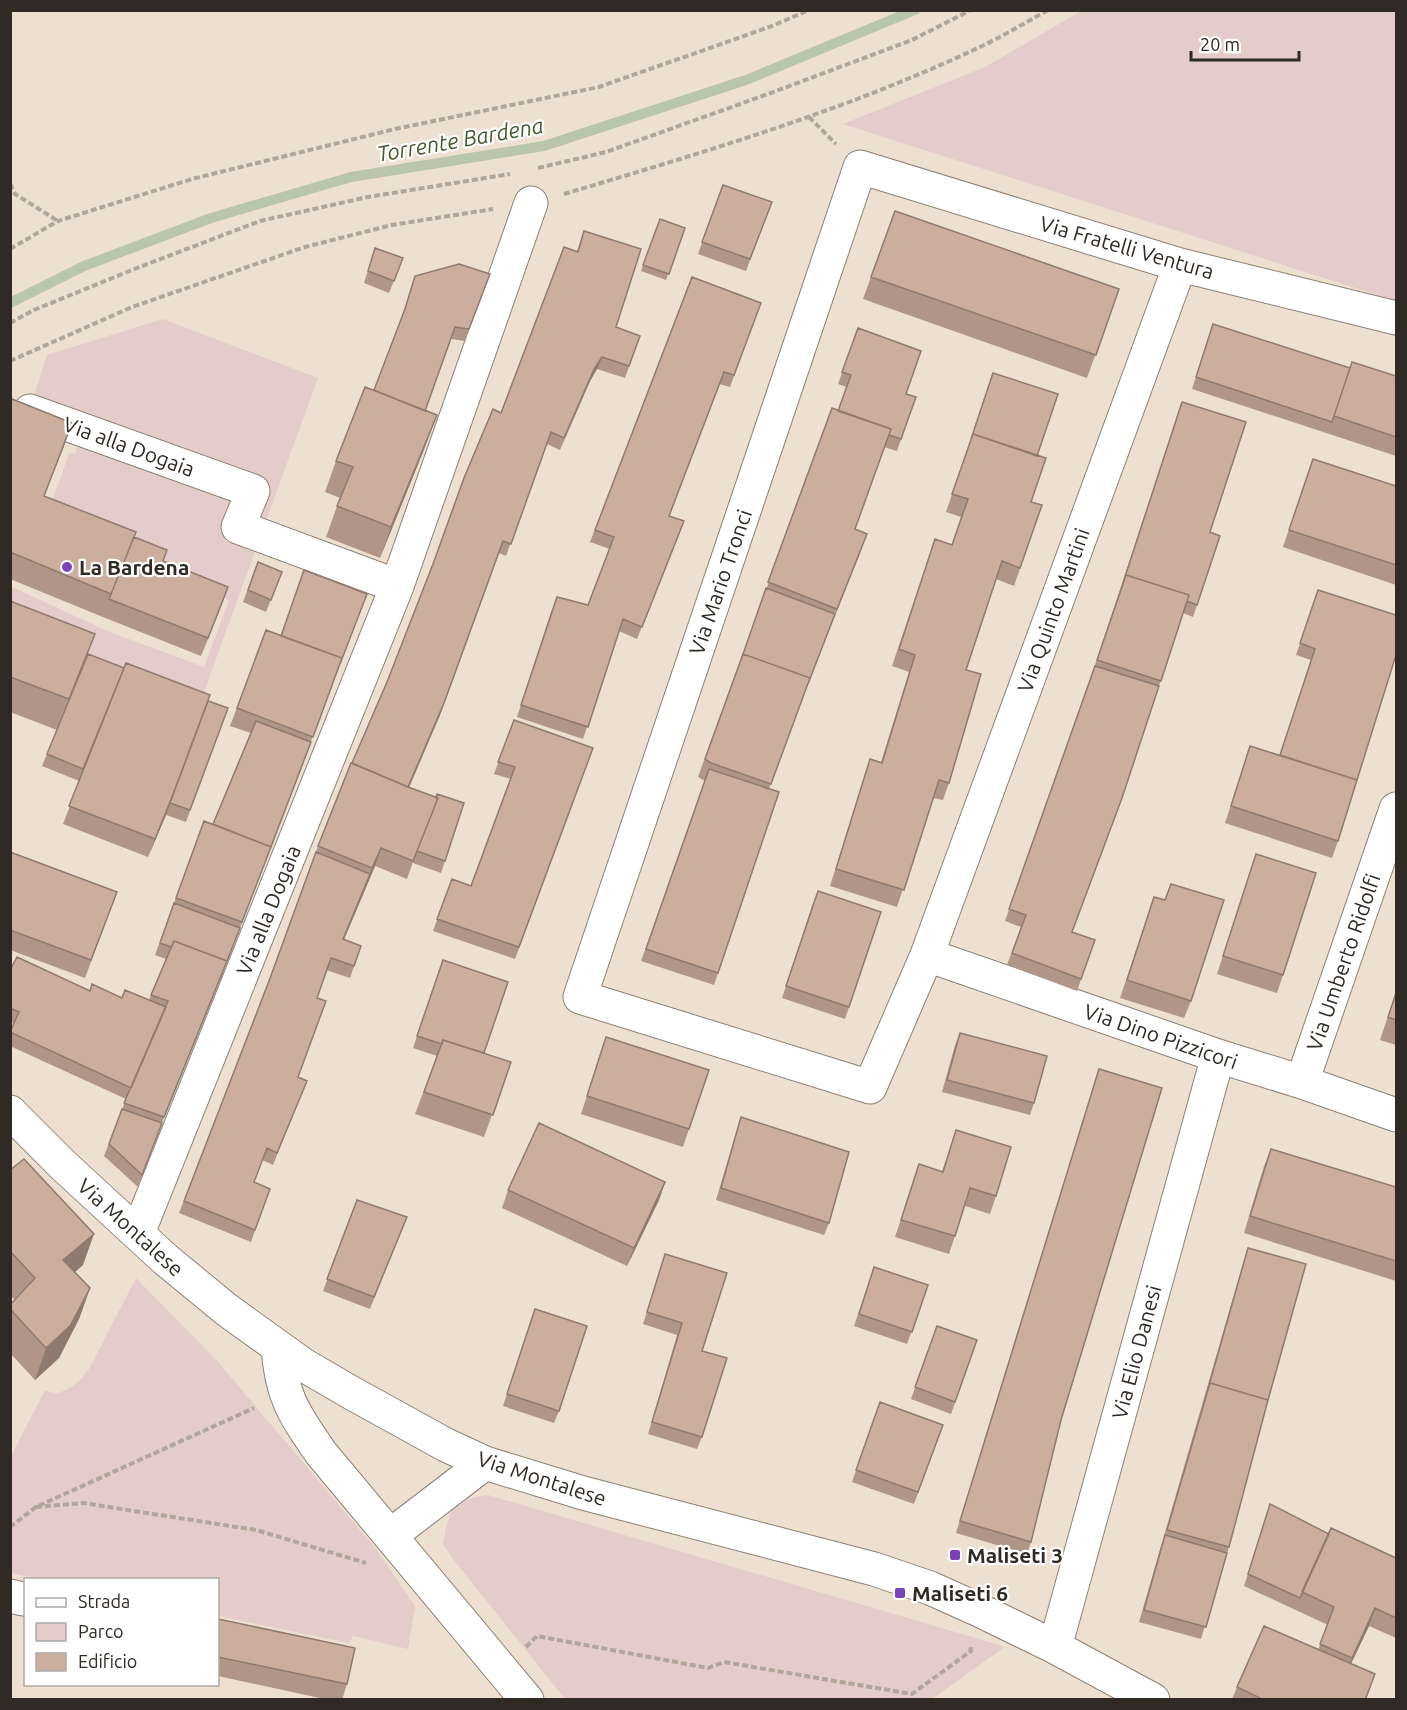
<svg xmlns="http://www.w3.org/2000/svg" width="1407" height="1710" viewBox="0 0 1407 1710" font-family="Ubuntu,sans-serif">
<rect width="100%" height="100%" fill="#ede0d0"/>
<path fill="#e4ccca" d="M1081 11H1396V301L843 124 985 67Z
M163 319 318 378 200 703 11 629 10 586 107 631 204 667 229 600 165 574 46 519 69 453 75 454 87 414 34 395 47 355Z
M136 1278 219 1363 376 1549 415 1606 408 1649 353 1636 349 1643 218 1616V1580H45L11 1573V1456L45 1390 56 1394C72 1388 79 1383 89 1369Z
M488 1495 969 1636 1005 1647 932 1699H565L453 1559 443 1544 446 1527 452 1509 472 1498Z"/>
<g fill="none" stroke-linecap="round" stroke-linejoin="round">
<path stroke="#b9c6ab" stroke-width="10" d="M10 303 84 266 211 218 351 177 544 146 746 80 915 10"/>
<g stroke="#8c8173" stroke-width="35">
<path id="minor" d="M1180 265 927 955 870 1087 580 997 860 167 1180 265 1396 318
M30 411 253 491 238 527 397 586
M927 955 1218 1056 1302 1082 1396 1115
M1302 1082 1396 809
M10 1112 64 1166 165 1259 227 1310 302 1364 350 1392 446 1445 485 1463 583 1493 874 1569 930 1588 979 1610 1055 1647 1153 1700
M138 1233 397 586 531 203
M278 1347C281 1396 294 1414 321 1453L527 1700
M391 1535 485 1463
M10 1596 23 1599
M1055 1647 1218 1056"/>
</g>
<path stroke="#b0a699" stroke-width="4" stroke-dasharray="6 3" stroke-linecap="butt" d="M809 117 836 144
M538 168 606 152 768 94 912 40 971 10
M10 184 15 194 58 221
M564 194C705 152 847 110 980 47 1003 36 1025 23 1048 10
M10 249 58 221 192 179 395 129 599 87 772 26 809 10
M10 323 34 310 137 268 260 221 368 197 510 174
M10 361 132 307 305 247 392 225 493 209
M36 1507 83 1503 256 1530 366 1563
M10 1527 36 1507 254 1408
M526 1647 537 1636 708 1668 724 1662 912 1694 971 1651 970 1646"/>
<use href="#minor" stroke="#fff" stroke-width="33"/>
</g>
<path fill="#af9689" d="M723 185 772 202 746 271 698 254Z
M895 211 1119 289 1087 378 863 299Z
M660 219 685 228 666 280 641 271Z
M584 231 616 327 640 336 625 378 597 369 590 381 560 450 547 444 506 556 499 553 440 715 409 788 436 797 437 794 464 803 441 873 413 863 414 859 407 879 375 866 344 940 361 946 350 978 326 970 317 998 298 1077 307 1081 273 1165 262 1160 254 1182 270 1189 251 1242 179 1213 269 983 318 846 501 413 577 251Z
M375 248 403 258 389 293 364 283Z
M490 274 465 341 451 339 425 411V447L380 558 326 537 340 498 325 492 336 461 374 390 401 319 415 276Z
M692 277 761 303 730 387 719 384 669 516 679 533 637 639 619 631 583 739 517 717 552 609 588 605 610 549 590 542Z
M858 328 906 394 916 397 897 451 884 447 855 529 861 551 803 696 769 789 718 973 714 985 641 961 705 781 698 777 832 408 838 411 846 387 838 384Z
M1209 336 1350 368 1396 376V456L1192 389Z
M10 403 64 446 44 496 134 537 163 561 222 604 201 656 103 617 10 579Z
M1178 414 1210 532 1197 605 1193 617 1183 613 1122 798 1072 932 1095 940 1077 991 1007 965 1021 927 1005 921 1091 677Z
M967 450 1037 456 1031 502 1042 505 1014 586 996 579 966 670 949 783 943 800 933 798 897 907 830 886 870 759 881 762 909 672 892 666 929 557 935 539 952 545 961 517 946 512Z
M1307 477 1396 486V585L1283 547Z
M258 562 282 572 266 612 243 602Z
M1318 590 1338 841 1332 858 1225 823 1250 746 1280 755 1311 660 1296 655Z
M367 594 221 978 157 1135 138 1187 104 1156 126 1099 10 1046V1030L14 1023 10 1022V970L89 991 122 998 149 1000 166 959 155 955 204 821 213 824 251 733 230 726 266 630 281 636Z
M10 601 88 654 228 708 186 822 166 815 148 857 63 824 98 734 79 781 42 766 57 730 10 712Z
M514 720 593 748 515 959 433 931 452 879 471 886 511 779 494 774Z
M10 852 117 892 85 978 10 950Z
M1256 854 1283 975 1277 993 1217 974Z
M1154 897 1191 1001 1184 1018 1120 998Z
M813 903 881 912 845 1019 782 998Z
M443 960 484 1053 511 1062 484 1137 415 1114 437 1056 413 1048Z
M1396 992V1045L1380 1040Z
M960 1033 1034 1103 1030 1115 942 1092 955 1045Z
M606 1037 689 1129 683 1147 581 1114Z
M1099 1069 1061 1420 1031 1542 1027 1554 956 1533Z
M741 1117 829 1223 824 1235 716 1200 737 1129Z
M956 1130 996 1196 990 1214 965 1206 949 1254 895 1237 919 1164 942 1172Z
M1271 1149 1396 1187V1281L1244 1233 1264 1166Z
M10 1170 83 1265 75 1272 90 1288 79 1319 59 1358 35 1380 10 1353V1305L15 1300 10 1295Z
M665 1182 659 1200 627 1266 502 1208 508 1190Z
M357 1200 402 1229 370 1309 323 1291Z
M1248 1248 1268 1400 1229 1547 1201 1639 1139 1622 1244 1260Z
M665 1254 702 1351V1437L697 1449 648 1434 677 1335 643 1324Z
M874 1267 928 1285 907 1344 854 1326Z
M531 1321 559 1411 554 1423 503 1406Z
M937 1326 977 1340 951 1414 911 1399Z
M880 1402 943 1425 914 1504 852 1482Z
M1270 1504 1329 1534 1396 1558V1638L1369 1626 1351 1664 1375 1674 1366 1700 1232 1699 1237 1687 1318 1650 1328 1625 1244 1586Z
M218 1619 347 1684 342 1700H329L218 1676Z"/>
<path fill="#8f7a6f" d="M602 357 597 369 590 381 560 450 594 369Z
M437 415 425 447 380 558 391 527Z
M72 423 64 446 35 518 44 496Z
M503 541 440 715 401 805Z
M228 587 222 604 201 656 208 638Z
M210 695 166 815 148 857 155 839Z
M381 848 375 866 339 951 372 868Z
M665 1182 659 1200 627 1266 634 1248Z
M94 1234 83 1265 52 1292 63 1260Z
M90 1288 79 1319 59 1358 35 1380 46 1348Z
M1375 1608 1369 1626 1345 1676 1352 1658Z"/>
<path fill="#ccae9f" stroke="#8f7a6f" stroke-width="1.5" d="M723 185 772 202 750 259 702 242Z
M895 211 1119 289 1096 355 871 277Z
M660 219 685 228 669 274 643 265Z
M584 231 641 249 616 327 640 336 629 366 602 357 594 369 564 438 551 432 511 544 503 541 444 703 408 787 352 763 387 682 433 564 464 478 493 409 501 413 564 247 578 252Z
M375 248 403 258 394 281 368 271Z
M459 264 490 274 469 329 455 327 425 411 374 390 405 309 415 276Z
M692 277 761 303 734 375 724 372 669 516 684 521 642 627 623 619 588 727 521 705 557 597 588 605 614 537 595 530Z
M1213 324 1350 368 1332 422 1196 377Z
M858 328 921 351 906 394 916 397 901 439 889 435 891 429 838 411 851 375 842 372Z
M1352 362 1396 376V437L1334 416Z
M993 373 1058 394 1037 456 973 434 971 439Z
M365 387 437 415 391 527 337 506 353 467 336 461Z
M12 399 72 423 44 496 136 532 111 594 10 552V403Z
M1182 402 1246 422 1210 532 1220 536 1197 605 1187 601 1189 595 1126 575 1124 580Z
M832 408 891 429 855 529 867 534 837 609 768 582Z
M973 434 1046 458 1031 502 1042 505 1020 568 1002 561 966 670 981 674 949 783 939 780 904 890 836 869 870 759 882 763 915 655 899 649 935 539 952 545 968 499 952 494Z
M1313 459 1396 486V565L1289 530Z
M134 537 167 550 163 561 228 587 208 638 109 599Z
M258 562 282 572 271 600 248 590Z
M304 570 367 594 340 664 342 658 281 636Z
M1126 575 1189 595 1161 681 1097 660Z
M766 588 835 614 808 684 810 678 743 654 741 660Z
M1318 590 1396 615V655L1357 780 1280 755 1315 649 1300 643Z
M10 601 95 634 69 699 10 677Z
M266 630 342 658 313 737 237 708Z
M88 654 124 668 83 769 47 754Z
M743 654 810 678 771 784 711 763 705 759Z
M126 663 210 695 172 797 155 839 69 806Z
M1095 666 1159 686 1122 798 1072 932 1095 940 1081 979 1012 953 1026 915 1009 909Z
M208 701 228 708 190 810 170 803Z
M514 720 593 748 519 947 437 919 452 879 471 886 515 767 498 762Z
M256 721 311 742 269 852 271 847 213 824Z
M1250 746 1357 780 1338 841 1231 806Z
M351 763 408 787 438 798 413 861 381 848 372 868 318 846Z
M709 769 779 792 718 973 646 949Z
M437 794 464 803 445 861 417 851 438 798H436Z
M204 821 271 847 242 922 176 898Z
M10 852 117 892 91 960 10 930Z
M316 852 370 874 343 939 361 946 354 966 331 958 317 998 326 1001 298 1077 307 1081 277 1153 267 1148 254 1182 270 1189 255 1230 184 1201 269 981Z
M1256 854 1316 873 1283 975 1223 956Z
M1171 884 1224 900 1191 1001 1127 980 1154 897 1165 900Z
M818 891 881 912 849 1007 786 986Z
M174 903 240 928 225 966 227 961 174 941 171 947 160 943Z
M174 941 227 961 164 1117 124 1103 168 1001 151 995Z
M17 957 90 991 92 984 122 998 125 990 166 1007 131 1088 10 1032 19 1012 10 1008V970Z
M443 960 508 982 484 1053 443 1040 442 1044 417 1036Z
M1396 993V1020L1388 1017Z
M960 1033 1047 1056 1034 1103 947 1080Z
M606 1037 709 1070 689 1129 587 1096Z
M443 1040 511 1062 493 1115 424 1092Z
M1099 1069 1162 1088 1061 1420 1031 1542 960 1521Z
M122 1109 162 1123 142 1175 109 1144Z
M741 1117 849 1152 829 1223 721 1188Z
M539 1123 665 1182 634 1248 508 1190Z
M956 1130 1011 1147 996 1196 970 1188 955 1236 901 1220 919 1164 943 1172Z
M1271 1149 1396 1187V1261L1250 1216Z
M24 1159 94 1234 63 1260 90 1288 70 1326 46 1348 10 1309V1305L35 1278 10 1251V1170Z
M357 1200 407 1217 374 1297 327 1279Z
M1248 1248 1306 1264 1268 1400 1210 1383 1208 1389Z
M665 1254 727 1273 702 1351 727 1358 702 1437 652 1422 682 1323 647 1312Z
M874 1267 928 1285 912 1332 859 1314Z
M535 1309 587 1326 559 1411 507 1394Z
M937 1326 977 1340 955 1402 915 1387Z
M1210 1383 1268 1400 1229 1547 1167 1530Z
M880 1402 943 1425 918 1492 856 1470Z
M1270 1504 1329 1534 1300 1598 1248 1574Z
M1331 1528 1396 1558V1618L1375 1608 1352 1658 1320 1644 1334 1607 1302 1592Z
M1165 1535 1227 1553 1206 1627 1144 1610Z
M218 1619 355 1648 347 1684 218 1657Z
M1264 1626 1375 1674 1365 1700H1264L1237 1687Z"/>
<g fill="#7e42b8" stroke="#fff" stroke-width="2">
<circle cx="67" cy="567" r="6"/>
<rect x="949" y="1549" width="12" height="12" rx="3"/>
<rect x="894" y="1587" width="12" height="12" rx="3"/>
</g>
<g text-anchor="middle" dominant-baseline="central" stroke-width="4.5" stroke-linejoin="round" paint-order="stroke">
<g font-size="21" fill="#2f2a24" stroke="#fff">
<text transform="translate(1127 247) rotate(16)">Via Fratelli Ventura</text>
<text transform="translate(129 446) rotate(20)">Via alla Dogaia</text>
<text transform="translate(720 582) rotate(-71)">Via Mario Tronci</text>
<text transform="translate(1053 610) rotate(-70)">Via Quinto Martini</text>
<text transform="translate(268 910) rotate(-68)">Via alla Dogaia</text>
<text transform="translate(1343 962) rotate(-71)">Via Umberto Ridolfi</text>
<text transform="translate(1161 1036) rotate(19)">Via Dino Pizzicori</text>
<text transform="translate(131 1227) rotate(42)">Via Montalese</text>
<text transform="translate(1136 1352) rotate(-75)">Via Elio Danesi</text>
<text transform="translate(542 1478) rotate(18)">Via Montalese</text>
</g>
<g font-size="21" font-weight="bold" fill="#2f2a24" stroke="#fff" text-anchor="start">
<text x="79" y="567">La Bardena</text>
<text x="967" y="1555">Maliseti 3</text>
<text x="912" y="1593">Maliseti 6</text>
</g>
<g font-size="22" font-style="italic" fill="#475a2e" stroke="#fff">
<text transform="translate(460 139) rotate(-10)">Torrente Bardena</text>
</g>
</g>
<rect width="1407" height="1710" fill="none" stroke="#2f2a24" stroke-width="24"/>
<rect x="24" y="1578" width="195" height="108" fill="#ffffff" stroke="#acaaa7" stroke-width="1.5"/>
<rect x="36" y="1598" width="30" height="9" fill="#ffffff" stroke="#acaaa7" stroke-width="1.5"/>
<text x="78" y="1608" font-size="18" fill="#2f2a24">Strada</text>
<rect x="36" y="1623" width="30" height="18" fill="#e4ccca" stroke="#acaaa7" stroke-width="1.5"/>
<text x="78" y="1638" font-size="18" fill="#2f2a24">Parco</text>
<rect x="36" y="1653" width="30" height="18" fill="#ccae9f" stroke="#acaaa7" stroke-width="1.5"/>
<text x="78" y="1668" font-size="18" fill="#2f2a24">Edificio</text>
<path d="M1191 51v9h108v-9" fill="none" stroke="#2f2a24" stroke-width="3"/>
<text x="1200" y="51" font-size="18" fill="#2f2a24" stroke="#ffffff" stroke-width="4.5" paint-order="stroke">20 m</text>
</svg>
